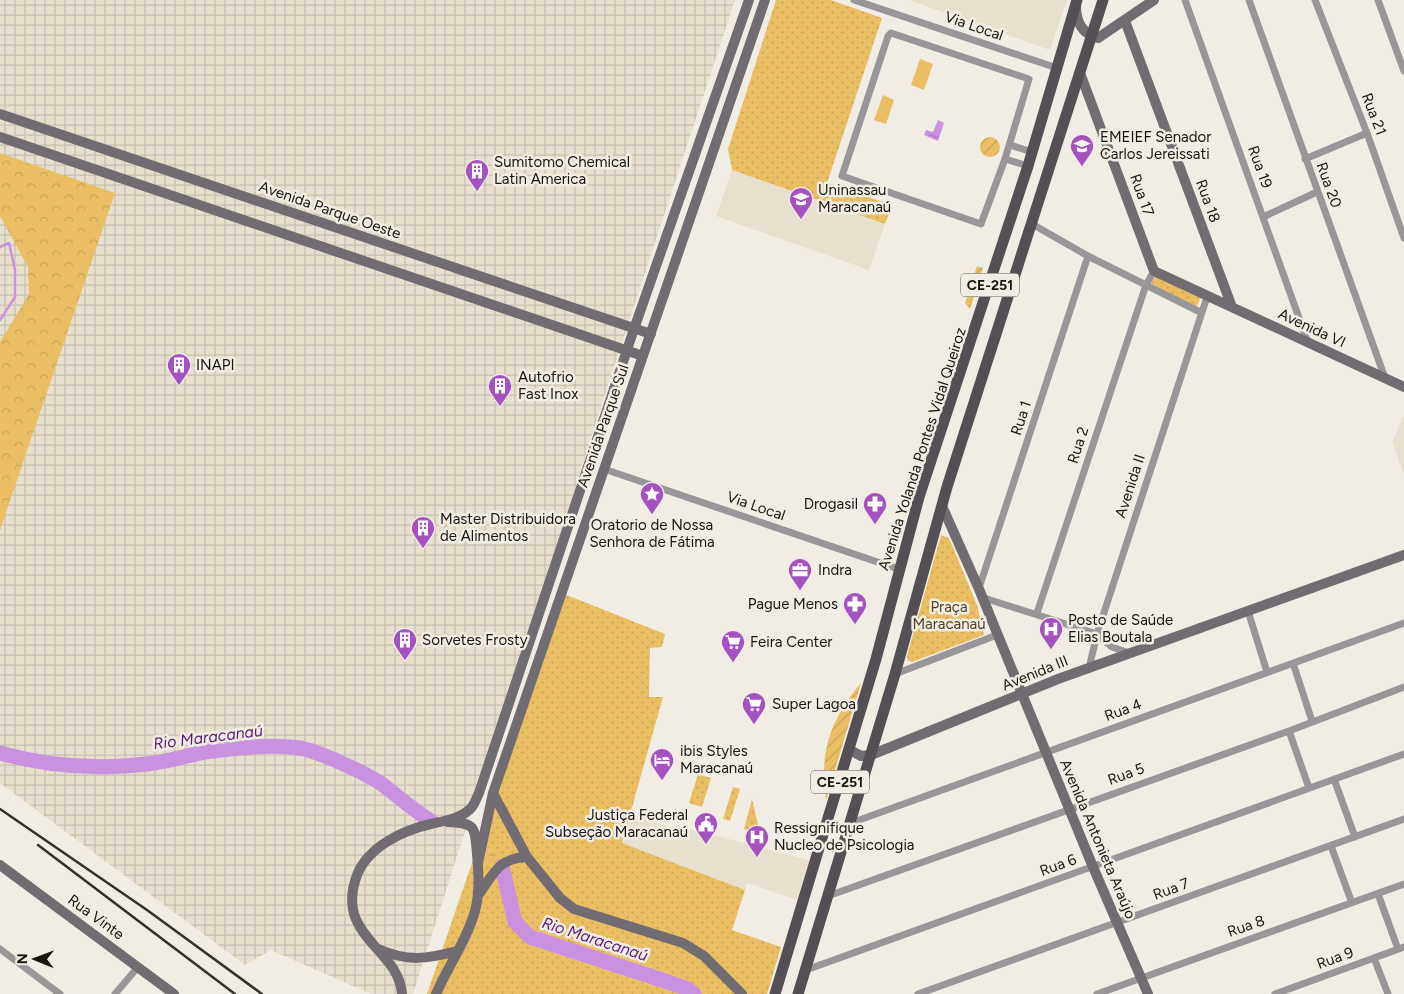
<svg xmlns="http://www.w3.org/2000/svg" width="1404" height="994" viewBox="0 0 1404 994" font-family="Figtree,sans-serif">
<defs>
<pattern id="industrial-grid" width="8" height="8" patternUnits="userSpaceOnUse" patternTransform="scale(1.25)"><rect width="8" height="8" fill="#e8e0cf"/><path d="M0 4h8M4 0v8" fill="none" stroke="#c6bfb1"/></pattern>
<pattern id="grass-dots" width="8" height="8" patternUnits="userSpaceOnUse" patternTransform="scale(1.25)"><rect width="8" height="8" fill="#eabf64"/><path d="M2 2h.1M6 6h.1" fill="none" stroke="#c8a356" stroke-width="1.8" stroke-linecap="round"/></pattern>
<pattern id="forest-crowns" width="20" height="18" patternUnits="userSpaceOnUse" patternTransform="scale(1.25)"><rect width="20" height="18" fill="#eabf64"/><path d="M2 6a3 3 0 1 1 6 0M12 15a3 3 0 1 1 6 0" fill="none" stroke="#c8a356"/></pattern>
<pattern id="wetland-marsh" width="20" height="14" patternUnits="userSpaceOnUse" patternTransform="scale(1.25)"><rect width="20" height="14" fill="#eabf64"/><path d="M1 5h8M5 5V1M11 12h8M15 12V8" fill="none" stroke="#c8a356"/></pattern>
<pattern id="garden-furrows" width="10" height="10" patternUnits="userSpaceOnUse" patternTransform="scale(1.25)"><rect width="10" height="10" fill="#eabf64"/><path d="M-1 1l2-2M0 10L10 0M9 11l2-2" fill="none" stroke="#c8a356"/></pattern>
<pattern id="water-ripples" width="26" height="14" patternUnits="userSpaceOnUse" patternTransform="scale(1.25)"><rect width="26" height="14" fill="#ca92de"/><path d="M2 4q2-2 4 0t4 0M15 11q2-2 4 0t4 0" fill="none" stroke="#a376b3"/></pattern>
</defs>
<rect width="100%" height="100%" fill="#f2ede4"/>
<path fill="#e8e0cf" d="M909 0H1067L1050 50Z
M732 170 885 224 869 270 716 216Z
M1404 416V475L1392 442Z
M630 814 674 829 676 825 809 860 797 900 747 883 745 890 622 843Z"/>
<path fill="url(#industrial-grid)" d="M0 0H735L608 385 413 994H371L271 950 245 965 0 783Z"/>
<path fill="url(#grass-dots)" d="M776 0H831L882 18 827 183 892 205 885 224 732 170 728 149Z
M1156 276 1201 297 1196 308 1151 283Z
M941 535 949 538 977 605 984 635 912 662 908 661 907 656Z
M564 594 665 634 662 647 650 648 649 697H663L622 843 745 890 732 930 781 947 767 994H706L689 981 562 936 535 931 522 919 509 865 479 841Z
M698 774 711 778 702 807 689 803Z
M733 787 740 789 730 821 723 819Z
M752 799 760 833 758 834 744 829Z
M475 854 487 860 498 873 509 920 530 945 679 994H427Z"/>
<path fill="url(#forest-crowns)" d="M0 153 115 193 0 530V342L29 294 28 267 0 216Z"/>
<path fill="url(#wetland-marsh)" d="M479 841 509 865 522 919 535 931 562 936 689 981 706 994H679L531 945C499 922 512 903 498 874 494 865 484 859 475 854Z"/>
<path fill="url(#garden-furrows)" d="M980 147a10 10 0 1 1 20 0a10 10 0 1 1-20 0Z
M977 266 983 268 970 309 965 303Z
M861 683 826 800C819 754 830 719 861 683Z"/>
<path fill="#eabf64" d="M920 59 933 64 924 90 911 85Z
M883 95 894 100 886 124 874 120Z"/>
<path fill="url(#water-ripples)" d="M938 120 944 123 938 141 924 135 926 130 933 132Z"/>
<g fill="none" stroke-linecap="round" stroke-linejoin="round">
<path stroke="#ca92de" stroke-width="2.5" d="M0 247 9 243 15 270V297L0 320"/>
<path stroke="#ca92de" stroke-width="15" d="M0 753C50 767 102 770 154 763 171 761 188 755 205 752 236 748 269 744 300 748 318 751 368 774 383 785 399 797 413 810 431 821
M502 866 515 922 530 937 665 981 688 989 694 994"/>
<path stroke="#989699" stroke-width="7" d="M854 0 1057 68
M1185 0 1308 343
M1249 0 1385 378
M1315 0 1367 133 1404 238
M1378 0 1404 71
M891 33 1029 79 1005 159 981 224 842 176 888 36Z
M1010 145 1032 152
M1005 159 1028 166
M1305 159 1367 133
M1263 217 1317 192
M1032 224 1088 256 1200 312
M604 469 898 569
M979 588 1088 256
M981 597 1097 634 1112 647 1129 653
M1248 611 1267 672
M1037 613 1146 285 1154 271
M1293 663 1312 721
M1089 668 1097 634 1207 297
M895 674 997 635
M1289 731 1309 788
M1334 779 1355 837
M851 823 1404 623
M1331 846 1352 903
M1378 894 1398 949
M828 896 1289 731 1404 687
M0 949 60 994
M1374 958 1388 994
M806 970 1404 754
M115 994 138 967
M918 994 1404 819
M1097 994 1404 884
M1275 994 1404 947"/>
<path stroke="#706c71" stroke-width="10" d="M1076 6C1076 22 1082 34 1098 38L1154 0
M1125 21 1232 307
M1080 73 1154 271 1404 387
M0 114 651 334
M0 137 643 356
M942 506 979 589 1093 867 1148 994
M850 750 861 756 871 755 1058 679 1404 555
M493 793 527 857
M478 863 493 793 765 0
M0 865 174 994
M479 894C494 873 499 858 527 857L560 898 574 909 683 943 704 956 742 994
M378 949C408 962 427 959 457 951
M402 994C399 948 334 937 357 875 368 847 403 830 431 824 444 821 463 818 472 807 475 803 477 797 479 793L634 329 749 0
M436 994C448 966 467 940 475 911 480 893 479 873 477 854 475 827 476 823 448 822"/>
<path stroke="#534f55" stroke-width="11" d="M775 994 876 659 919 497 1028 166 1077 0
M798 994 895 674 947 487 1103 0"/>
<path stroke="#33312d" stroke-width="2.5" d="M0 809 147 910 262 994
M38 845 235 994"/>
</g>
<defs>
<g id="school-pin" transform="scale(1.25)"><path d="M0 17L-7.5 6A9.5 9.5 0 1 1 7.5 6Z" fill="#a552c1" stroke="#f2ede4"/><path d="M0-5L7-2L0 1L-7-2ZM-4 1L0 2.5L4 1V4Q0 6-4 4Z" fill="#fff"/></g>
<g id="building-pin" transform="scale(1.25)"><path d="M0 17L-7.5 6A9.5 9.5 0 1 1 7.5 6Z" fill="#a552c1" stroke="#f2ede4"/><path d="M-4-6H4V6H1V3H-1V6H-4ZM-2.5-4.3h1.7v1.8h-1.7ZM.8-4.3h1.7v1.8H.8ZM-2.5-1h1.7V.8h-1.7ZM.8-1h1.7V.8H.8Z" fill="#fff"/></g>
<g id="university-pin" transform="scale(1.25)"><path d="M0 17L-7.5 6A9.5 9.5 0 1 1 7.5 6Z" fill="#a552c1" stroke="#f2ede4"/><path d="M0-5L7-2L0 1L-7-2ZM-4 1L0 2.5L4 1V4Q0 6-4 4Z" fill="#fff"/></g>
<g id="sight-pin" transform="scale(1.25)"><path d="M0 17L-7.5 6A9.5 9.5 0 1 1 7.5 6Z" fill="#a552c1" stroke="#f2ede4"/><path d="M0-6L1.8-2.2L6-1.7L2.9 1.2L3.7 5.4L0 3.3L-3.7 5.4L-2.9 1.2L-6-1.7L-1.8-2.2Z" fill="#fff"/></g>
<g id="pharmacy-pin" transform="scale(1.25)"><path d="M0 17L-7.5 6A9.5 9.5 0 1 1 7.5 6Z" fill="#a552c1" stroke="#f2ede4"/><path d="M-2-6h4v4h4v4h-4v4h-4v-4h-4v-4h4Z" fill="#fff"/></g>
<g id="office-pin" transform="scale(1.25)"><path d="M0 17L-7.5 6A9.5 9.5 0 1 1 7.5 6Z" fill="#a552c1" stroke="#f2ede4"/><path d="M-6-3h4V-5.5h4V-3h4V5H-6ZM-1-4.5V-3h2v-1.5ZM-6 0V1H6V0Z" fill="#fff"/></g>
<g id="hospital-pin" transform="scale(1.25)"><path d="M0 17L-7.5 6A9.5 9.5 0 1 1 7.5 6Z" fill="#a552c1" stroke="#f2ede4"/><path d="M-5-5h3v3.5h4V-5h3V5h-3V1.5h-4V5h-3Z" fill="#fff"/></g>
<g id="supermarket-pin" transform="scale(1.25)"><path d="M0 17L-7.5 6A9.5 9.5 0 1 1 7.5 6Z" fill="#a552c1" stroke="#f2ede4"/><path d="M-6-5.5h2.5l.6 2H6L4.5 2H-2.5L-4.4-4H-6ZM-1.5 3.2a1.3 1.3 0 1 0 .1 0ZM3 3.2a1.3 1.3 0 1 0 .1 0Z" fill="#fff"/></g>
<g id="hotel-pin" transform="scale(1.25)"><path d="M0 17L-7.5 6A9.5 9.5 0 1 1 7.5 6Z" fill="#a552c1" stroke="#f2ede4"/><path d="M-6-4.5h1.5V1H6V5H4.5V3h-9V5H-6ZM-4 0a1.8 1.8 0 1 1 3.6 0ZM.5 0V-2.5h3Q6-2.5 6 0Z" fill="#fff"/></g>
<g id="civic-pin" transform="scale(1.25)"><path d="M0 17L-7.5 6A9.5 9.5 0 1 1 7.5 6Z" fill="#a552c1" stroke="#f2ede4"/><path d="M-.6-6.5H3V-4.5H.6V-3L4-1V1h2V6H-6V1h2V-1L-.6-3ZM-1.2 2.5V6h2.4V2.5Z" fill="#fff"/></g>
</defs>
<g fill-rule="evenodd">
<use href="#school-pin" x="1082" y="146"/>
<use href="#building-pin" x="477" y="171"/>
<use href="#university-pin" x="801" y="199"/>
<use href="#building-pin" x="179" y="365"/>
<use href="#building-pin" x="500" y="386"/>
<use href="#sight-pin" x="652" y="494"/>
<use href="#pharmacy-pin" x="875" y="504"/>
<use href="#building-pin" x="423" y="528"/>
<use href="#office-pin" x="800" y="570"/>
<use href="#pharmacy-pin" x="855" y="604"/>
<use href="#hospital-pin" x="1051" y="629"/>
<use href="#building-pin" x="405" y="640"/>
<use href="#supermarket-pin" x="733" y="642"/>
<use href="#supermarket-pin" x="754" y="704"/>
<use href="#hotel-pin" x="662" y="760"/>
<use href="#civic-pin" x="706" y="824"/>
<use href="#hospital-pin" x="757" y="837"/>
</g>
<g text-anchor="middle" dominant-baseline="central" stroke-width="5" stroke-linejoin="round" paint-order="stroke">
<g fill="#f2ede4" stroke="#595651" stroke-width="1">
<rect x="961" y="273.5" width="58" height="23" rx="4"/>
<rect x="811" y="770.5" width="58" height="23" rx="4"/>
</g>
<g font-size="14" font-weight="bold" fill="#171512">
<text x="990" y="285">CE-251</text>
<text x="840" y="782">CE-251</text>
</g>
<g font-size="15" fill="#171512" stroke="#f2ede4">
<text transform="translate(974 26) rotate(19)">Via Local</text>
<text transform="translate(1374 114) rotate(69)">Rua 21</text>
<text transform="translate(1260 167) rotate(70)">Rua 19</text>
<text transform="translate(1329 185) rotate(70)">Rua 20</text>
<text transform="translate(1142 195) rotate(70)">Rua 17</text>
<text transform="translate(1208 201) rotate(70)">Rua 18</text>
<text transform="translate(330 210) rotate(19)">Avenida Parque Oeste</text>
<text transform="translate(1312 328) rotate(25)">Avenida VI</text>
<text transform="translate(1021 418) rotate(-72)">Rua 1</text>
<text transform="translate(603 426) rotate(-71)">Avenida Parque Sul</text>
<text transform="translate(1078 445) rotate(-72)">Rua 2</text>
<text transform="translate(922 449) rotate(-72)">Avenida Yolanda Pontes Vidal Queiroz</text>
<text transform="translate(1130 486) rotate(-72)">Avenida II</text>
<text transform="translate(756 506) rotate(19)">Via Local</text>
<text transform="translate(1035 673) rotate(-22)">Avenida III</text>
<text transform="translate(1123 710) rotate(-20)">Rua 4</text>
<text transform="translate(1126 774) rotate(-20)">Rua 5</text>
<text transform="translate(1098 839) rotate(67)">Avenida Antonieta Araújo</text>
<text transform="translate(1058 865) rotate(-20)">Rua 6</text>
<text transform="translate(1171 889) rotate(-20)">Rua 7</text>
<text transform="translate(96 917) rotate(36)">Rua Vinte</text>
<text transform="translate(1246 926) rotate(-19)">Rua 8</text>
<text transform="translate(1335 958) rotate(-20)">Rua 9</text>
</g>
<g font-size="15" fill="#171512" stroke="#f2ede4" text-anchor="start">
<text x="1100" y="137">EMEIEF Senador<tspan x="1100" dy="17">Carlos Jereissati</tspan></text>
<text x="494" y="162">Sumitomo Chemical<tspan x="494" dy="17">Latin America</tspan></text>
<text x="818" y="190">Uninassau<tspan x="818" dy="17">Maracanaú</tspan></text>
<text x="196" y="365">INAPI</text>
<text x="518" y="377">Autofrio<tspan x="518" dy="17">Fast Inox</tspan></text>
<text x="858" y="504" text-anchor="end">Drogasil</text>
<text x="440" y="519">Master Distribuidora<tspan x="440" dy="17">de Alimentos</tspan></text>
<text x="652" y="525" text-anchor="middle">Oratorio de Nossa<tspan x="652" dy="17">Senhora de Fátima</tspan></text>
<text x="818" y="570">Indra</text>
<text x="838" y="604" text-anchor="end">Pague Menos</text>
<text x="1068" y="620">Posto de Saúde<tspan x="1068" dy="17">Elias Boutala</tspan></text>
<text x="422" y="640">Sorvetes Frosty</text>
<text x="750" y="642">Feira Center</text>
<text x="772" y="704">Super Lagoa</text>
<text x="680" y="751">ibis Styles<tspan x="680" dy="17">Maracanaú</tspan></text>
<text x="688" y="815" text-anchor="end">Justiça Federal<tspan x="688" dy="17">Subseção Maracanaú</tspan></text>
<text x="774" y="828">Ressignifique<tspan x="774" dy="17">Nucleo de Psicologia</tspan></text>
</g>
<g font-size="15" fill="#54421b" stroke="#f2ede4">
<text x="949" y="607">Praça<tspan x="949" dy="17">Maracanaú</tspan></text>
</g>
<g font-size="16" font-style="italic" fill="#5e1973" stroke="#f2ede4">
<text transform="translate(208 737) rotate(-7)">Rio Maracanaú</text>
<text transform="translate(595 939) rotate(18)">Rio Maracanaú</text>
</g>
</g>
<g transform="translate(35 959) rotate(271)" stroke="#f2ede4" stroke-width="4" paint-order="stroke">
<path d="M0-4L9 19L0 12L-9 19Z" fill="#171512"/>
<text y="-8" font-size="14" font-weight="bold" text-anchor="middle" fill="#171512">N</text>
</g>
</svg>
